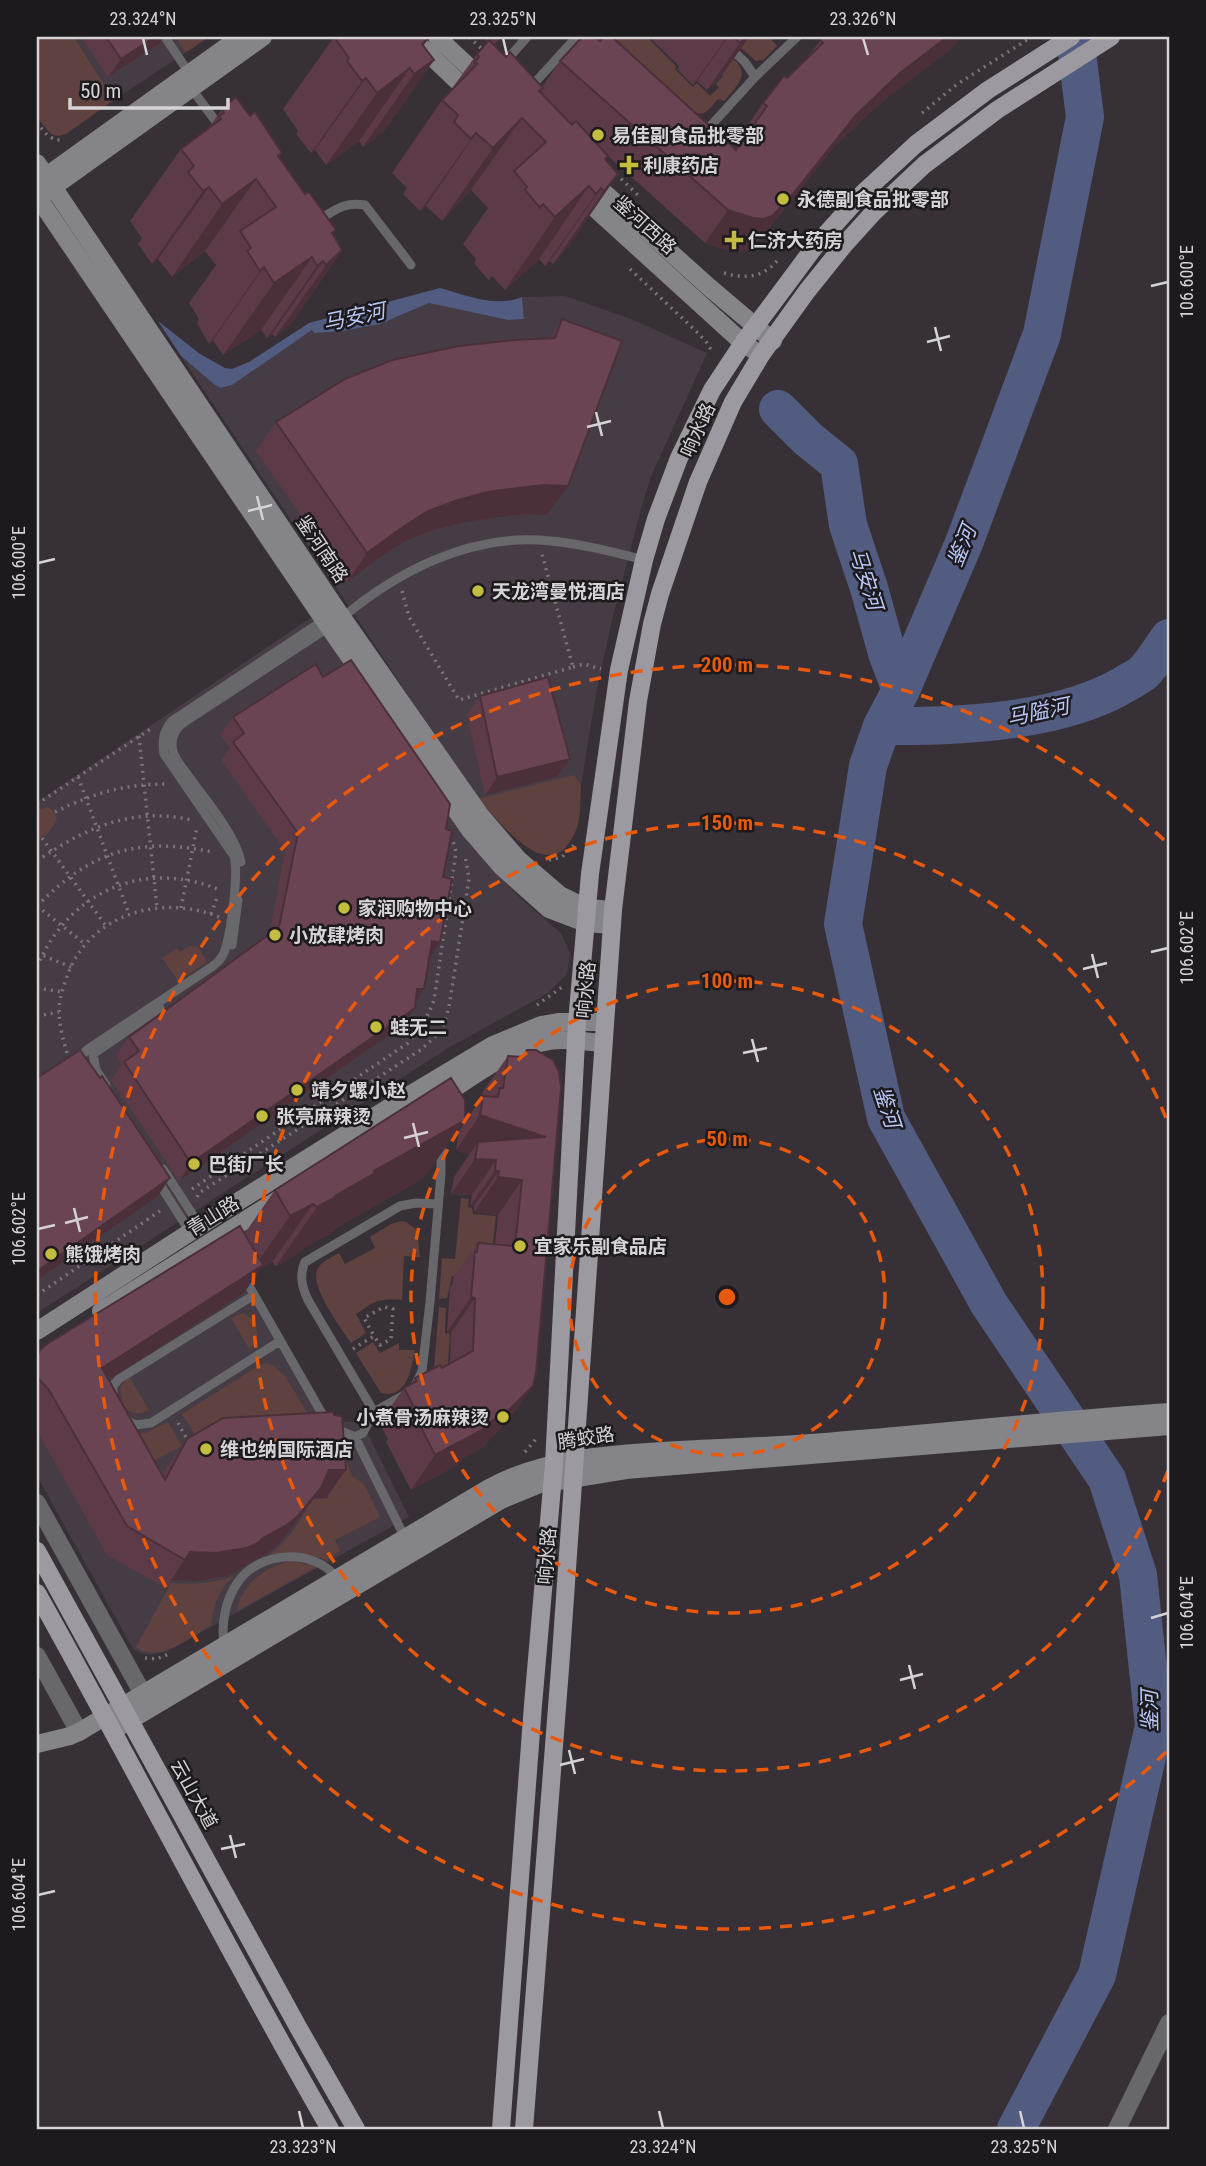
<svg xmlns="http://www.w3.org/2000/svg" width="1206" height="2166" viewBox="0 0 1206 2166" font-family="'Roboto Condensed','Noto Sans SC',sans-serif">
<rect width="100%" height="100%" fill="#373137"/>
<path fill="#463c45" d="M74 37H176L185 53 114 100Z
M565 296 631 319 707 353 652 474 642 505 613 616 596 694 581 785 578 823 574 836 564 850 554 855 536 853 520 842 478 799 181 356 215 385 221 388 227 387 312 330 315 333 364 328 400 316 429 303 508 320 524 319 522 297Z
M312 617 467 841 521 899 561 933 570 954 567 974 548 993 448 1048 37 1313V802Z
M228 1241 326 1411 338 1421 353 1422 360 1418 409 1517 166 1652 150 1655 141 1653 133 1649 37 1476V1365Z"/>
<path fill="#5f413f" d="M37 37H74L114 100 66 134 59 136 53 135 48 131 37 117Z
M176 37H209L185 53Z
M604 37H638L640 38 647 37 676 66 675 69 693 87 697 83 710 96 719 87 716 84 723 76 713 63 720 46C748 71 749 73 724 101L718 99C710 108 705 118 692 112Z
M728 37H773L771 39 777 46 763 60 756 61Z
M574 775 581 785C580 798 581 812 578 824 576 831 573 837 568 844 542 880 497 818 478 799Z
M48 807 55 812 57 820 48 833 37 840V810Z
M190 946 198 947 207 962 178 981 162 958 177 948 180 952Z
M461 1198 469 1199 468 1207 472 1208 473 1214 496 1216 488 1288 474 1278 452 1276 447 1298 439 1299 442 1258 455 1259Z
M401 1221 406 1222 417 1230 420 1257 404 1256 402 1300C378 1298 375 1301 356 1314L366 1333 351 1343C341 1328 310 1287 317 1270 320 1262 332 1257 339 1253L345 1264 375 1248 370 1237 391 1224Z
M439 1307 446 1308 445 1333 450 1334 446 1396 432 1393Z
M243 1313C258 1321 263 1337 250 1350L231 1318Z
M373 1342 380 1353 399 1343V1350H415C411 1370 407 1399 381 1393L356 1353Z
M267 1363 273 1365 285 1376 315 1425 342 1450 352 1476 364 1484 380 1517 335 1540 340 1551 327 1560 301 1553 269 1555C288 1541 301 1521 311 1500L328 1498 324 1443 201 1444 182 1414 260 1365Z
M130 1378 149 1410C139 1415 131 1415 123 1405L120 1388 125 1381Z
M168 1422 182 1446 140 1468 128 1434 145 1433Z
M291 1561 318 1566 237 1611C241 1584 265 1567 291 1561Z
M234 1576C219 1588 213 1606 211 1625 191 1637 159 1664 136 1647L171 1583C192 1585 215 1583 234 1576Z"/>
<path fill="#525c80" d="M440 288C466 295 496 308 522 297L524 319 508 320 429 303 380 324 343 331 315 333 312 330 232 385 221 388 215 385 181 356 158 321 200 354 225 368 232 369 249 362 309 323Z"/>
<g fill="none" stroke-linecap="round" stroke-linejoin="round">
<path stroke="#525c80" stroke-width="38" d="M778 409 808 439 839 464 848 525 869 588 887 653 901 690
M882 726C956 727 1060 723 1125 684 1130 681 1138 677 1143 673 1153 663 1161 649 1169 638
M1016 2129 1097 1975 1154 1726 1138 1575 1107 1479 989 1304 886 1118 843 924 868 766 882 726 901 690 964 543 1042 334 1085 117 1075 37"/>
<path stroke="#7a757a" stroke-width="3.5" stroke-dasharray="2 5" stroke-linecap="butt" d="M469 37 483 50
M922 113 956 85 1030 38
M37 122C44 132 49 140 62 140
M616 174 641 198
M630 269 699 334 707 343 713 353
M724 273C745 279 762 278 777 261
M402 591 409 617 459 700 573 667 542 554
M573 667 584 664 601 669
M139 736 157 908
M78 777 129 914
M37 804 152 728
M55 812C94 793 124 784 167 784
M42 838 106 926
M549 860 562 857 574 845
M37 861C83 829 133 806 191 820
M37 906C90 852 137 836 212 852
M37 906 85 944
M181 908 197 827
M211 914 218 895
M37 953 71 967
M37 967C68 892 144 858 220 890
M37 988 62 992
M537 1005 562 987
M37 1016 59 1012
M67 1053C63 1039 59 1025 59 1010 59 998 64 985 68 974 91 913 162 894 219 917
M37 1069 40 1078
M192 1189 408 1043C419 1029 428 1017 434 1000L456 852 453 841
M197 1197 199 1193 419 1051 434 1038 444 1024 449 1007 469 879 465 855
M37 1295 160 1211
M353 1349 374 1336 380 1345 391 1339 393 1309 384 1307 364 1318 374 1336
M178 1423 188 1441
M525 1452 536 1439
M145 1658 157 1659 171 1653"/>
<path stroke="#68676b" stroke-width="9" d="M165 37 189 73
M718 37 745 62 755 77
M505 62 527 37
M191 88 220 127
M529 89 571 43 579 38 591 41
M701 133 706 131 755 77 797 37
M317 221C334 211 344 201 365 205L411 265
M343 617C397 572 466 536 539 540 574 542 610 551 644 560
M241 862C236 835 204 798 187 774 182 767 175 760 173 751 170 739 174 730 183 723L329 627
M232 945 238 900
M81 1063 82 1055 88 1049 213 966C220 961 224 955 226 947 231 929 239 874 234 856L164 754C162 741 163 731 172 721L324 620
M106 1085 96 1070 93 1054 160 1008
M163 1169 200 1226
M157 1180 190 1232
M244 1277 329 1426 355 1437 405 1538
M416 1384 422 1371 430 1302 441 1174V1142
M113 1398V1386L119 1379 254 1295
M374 1412 308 1300C302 1287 299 1275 305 1262L400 1206 416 1203 437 1204
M124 1419 135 1425 151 1423 280 1341
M355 1437 363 1433 374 1412 406 1394
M224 1645C221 1624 225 1600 238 1582 259 1551 314 1547 338 1579"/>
<path stroke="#68676b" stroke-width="18" d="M37 1503 143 1694
M37 1656 79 1732
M1117 2129 1169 2023"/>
<path stroke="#858489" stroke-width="18" d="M411 37 474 97
M437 37 484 81
M37 163 337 610 480 815 518 859 560 895 587 908 613 910
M589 179 709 287 773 341
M38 182 240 37
M577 192 743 343 761 355
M45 193 263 37
M37 196 324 620 470 830 502 867 549 909 586 923 612 925
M439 1098C472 1078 509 1047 549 1041 566 1038 585 1042 603 1043
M101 1311 279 1199
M37 1331 226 1209 398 1102 493 1045 541 1025 558 1022H604
M117 1728 501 1500 540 1484 626 1470 1169 1426
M37 1744 70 1736 79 1732 489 1488C545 1457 615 1454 679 1450 723 1448 767 1446 811 1443 930 1434 1050 1420 1169 1412"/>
<path stroke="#9c9aa0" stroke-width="18" d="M37 1551 298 2027 356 2129
M37 1593C136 1770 228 1952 330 2129
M501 2129 533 1705 554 1464 577 1022 590 874 619 670 644 560 656 519 679 458 712 390 743 343 816 245 863 193 916 144 988 90 1071 37
M524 2129 560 1669 613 910 638 701 652 624 660 594 698 482 733 402 761 355 807 291 844 245 873 213 924 165 997 110 1111 37"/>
</g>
<path fill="#5c3a47" d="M81 37H164L160 43 108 77Z
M334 37 428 39 423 45 434 60 383 132 363 147 359 141 326 165 315 150 311 153 296 134 298 131 283 109Z
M483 37H501L494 45 506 57 542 87 560 61 736 150 744 139 740 136 763 103 806 59 823 37H960L952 48 877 106 833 148 765 233 749 249 740 252 730 251 705 243 608 156 605 159 618 174 568 247 553 264 550 261 545 266 539 259 505 290 492 276 489 281 474 263 476 259 463 244 488 208 471 190 442 221 426 206 420 211 403 194 407 188 392 173 442 100 448 94 477 54 487 41Z
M649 37H749L722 75 707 90 697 81 693 85 677 69 679 66Z
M222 109 250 116 282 153 279 157 305 194 336 230 333 234 342 250 292 323 275 337 272 334 267 338 261 330 223 355 213 340 209 344 197 323 199 319 189 303 216 265 205 251 172 277 158 259 152 264 138 244 142 238 130 221 181 149 208 129Z
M562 319 547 515 523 514 466 522 434 530 407 540 379 558 347 582 256 451 276 422 549 339Z
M323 677 446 829 440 942 429 958 415 1002 402 1026 179 1181 111 1080 122 1064 116 1055 129 1037 269 935 285 851 221 760 230 748 220 735 233 717Z
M480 696 570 759 557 777 485 795 467 714Z
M527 1050 533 1386 508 1421 482 1448 463 1458 459 1464 411 1490 386 1442 388 1439 379 1423 404 1388 411 1384 415 1378 442 1368 450 1364 451 1333 447 1332 450 1287 453 1283V1278L478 1243 495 1244 498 1215 474 1212V1206H470L472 1195 451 1194 454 1177 469 1155 456 1150 459 1131 482 1097 483 1091 508 1056 522 1057Z
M424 1178 336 1228 334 1231 298 1252 295 1256 276 1266 272 1262 261 1268 244 1293 109 1379 162 1476 167 1467 187 1439 326 1498H314L301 1516 278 1545 268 1553 244 1566 238 1571 227 1576 195 1581 171 1580 166 1588 107 1555 37 1431V1355L40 1350 245 1233 275 1190Z"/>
<path fill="#4b303a" d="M155 37H164L160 43 108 77 121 59Z
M728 37 697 81 693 85 726 38Z
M746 37H749L722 75 707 90 740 43Z
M947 37H960L952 48 877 106 833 148 765 233 749 249 740 252 730 251 705 243 728 210 856 115 900 73Z
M428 39 405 72 410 68 359 141 326 165 377 93 422 44Z
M434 60 383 132 363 147 414 74Z
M366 78 315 150 311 153 362 81Z
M543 88 471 190 442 221 493 148Z
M476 133 426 206 420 211 471 139Z
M608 156 582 193 589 186 539 259 505 290 555 217Z
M618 174 568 247 553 264 604 191Z
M256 179 205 251 172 277 222 204Z
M209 187 158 259 152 264 203 191Z
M601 188 550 261 545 266 596 194Z
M342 250 292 323 275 337 326 265Z
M312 257 261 330 223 355 274 283Z
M323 261 272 334 267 338 317 266Z
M264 267 213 340 209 344 260 271Z
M543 485 568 486 547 515 523 514 466 522 434 530 407 540 379 558 347 582 367 553 400 529 428 511 455 501 487 492Z
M570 759 557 777 485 795 497 777Z
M432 941 440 942 427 961Z
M417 989H424L412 1007Z
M415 1008 402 1026 179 1181 191 1163Z
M480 1115 546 1137 496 1160 472 1195 451 1194 475 1159 478 1142 469 1155 456 1150Z
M465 1120 424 1178 336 1228 334 1231 298 1252 295 1256 276 1266 317 1207 374 1171Z
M495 1171H499L474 1206H470Z
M498 1177 522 1180 498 1215 474 1212Z
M170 1178 158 1196 37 1280V1271Z
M313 1204 272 1262 261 1268 244 1293 83 1396 102 1368 250 1273 290 1216Z
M471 1297 475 1298 451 1333 447 1332Z
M533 1386 508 1421 482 1448 463 1458 459 1464 411 1490 435 1455 482 1426Z
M329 1470H346L326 1498H314L301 1516 278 1545 268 1553 244 1566 238 1571 227 1576 195 1581 171 1580 190 1552Z"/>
<path fill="#6b4453" stroke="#4b303a" stroke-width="2" d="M106 37H155L121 59Z
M334 37H426L428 39 422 44 434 60 414 74 410 68 377 93 366 78 362 81 347 61 349 58Z
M582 37H594L600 41 604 37H612L736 150 767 106 763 103 784 76 787 78 823 43 820 40 823 37H947L900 73 856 115 788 200 772 216 763 219 753 218 728 210 560 61Z
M733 37H746L740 43Z
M489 40 506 57 510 52 543 88 539 91 572 125 576 121 608 156 605 159 618 174 604 191 601 188 596 194 589 186 555 217 543 204 540 208 525 190 527 187 514 171 546 142 522 118 493 148 476 133 471 139 454 122 458 115 442 100 477 64 475 62 479 57 477 54Z
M236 97 250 116 255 112 282 153 278 156 305 194 309 192 336 230 332 233 342 250 326 265 323 261 317 266 312 257 274 283 264 267 260 271 247 251 251 248 240 231 276 207 256 179 222 204 209 187 203 191 188 172 194 166 181 149 221 119 219 116 224 113 222 109Z
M562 319 622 341 568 486 543 485 487 492 455 501 428 511 400 529 367 553 276 422 345 379 392 360 459 346 515 340 555 338Z
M351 660 450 804 446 829 452 831 443 877 452 879 440 942 432 941 424 989H417L415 1008 191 1163 124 1062 139 1051 129 1037 279 927 298 833 233 742 244 733 233 717 316 664 323 677Z
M548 677 570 759 497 777 480 696Z
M80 1050 100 1078 102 1076 170 1178 37 1271V1078Z
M527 1050H536L553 1060 559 1072 561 1088 536 1373 533 1386 506 1413 482 1426 484 1429 435 1455 411 1407 413 1405 404 1388 417 1381 415 1378 440 1365 442 1368 473 1351 475 1298 471 1297 475 1252H477L478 1243 515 1246 522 1180 498 1177 499 1171H495L496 1160 475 1159 478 1142 546 1137 480 1115 483 1096 498 1097 500 1088H503L508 1056 523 1057Z
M451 1078 465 1100V1120L374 1171 375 1173 335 1196 336 1197 317 1207 313 1204 290 1216 275 1190Z
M240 1226 263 1265 102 1368 165 1480 187 1439 223 1418 333 1412 334 1415 342 1416 346 1470H329L321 1488 297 1517 287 1525 263 1538 258 1543 247 1548 215 1553 190 1552 185 1560 127 1526 49 1390 37 1377V1358L40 1350 47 1344Z"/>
<path fill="none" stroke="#d6d3d6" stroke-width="2.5" d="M143 38 147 55M503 38 507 55M863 38 868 55M1151 286 1168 282M935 327 941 351M927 342 950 336M596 412 602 436M587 427 611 421M257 496 263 520M248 511 272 505M38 563 55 559M1151 952 1168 948M1092 954 1098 978M1083 969 1107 963M752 1039 758 1062M743 1053 767 1048M413 1123 419 1147M404 1138 428 1132M74 1208 80 1232M65 1223 88 1217M38 1229 55 1225M1151 1618 1168 1613M909 1665 915 1689M900 1680 923 1674M569 1750 575 1774M560 1765 584 1759M230 1835 236 1858M221 1849 245 1844M38 1895 55 1891M299 2111 303 2128M659 2111 663 2128M1020 2111 1024 2128"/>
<g fill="none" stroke="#e8590c" stroke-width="3.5" stroke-dasharray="12 9">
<circle cx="727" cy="1297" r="158"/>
<circle cx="727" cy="1297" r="316"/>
<path d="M1168 1471A474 474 0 1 1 1168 1123"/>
<path d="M1166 1752A632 632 0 1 1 1166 842"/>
</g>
<g fill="#c2bd3f" stroke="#1d1a1d" stroke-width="2.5">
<circle cx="598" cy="135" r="7"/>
<path d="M625.5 154.5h7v7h7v7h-7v7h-7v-7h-7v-7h7z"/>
<circle cx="783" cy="199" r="7"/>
<path d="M730.5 229.5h7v7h7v7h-7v7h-7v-7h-7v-7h7z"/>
<circle cx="478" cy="591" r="7"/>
<circle cx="344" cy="908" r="7"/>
<circle cx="275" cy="935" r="7"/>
<circle cx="376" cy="1027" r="7"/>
<circle cx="297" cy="1090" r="7"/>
<circle cx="262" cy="1116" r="7"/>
<circle cx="194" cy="1164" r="7"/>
<circle cx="520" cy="1246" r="7"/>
<circle cx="51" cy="1254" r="7"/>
<circle cx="503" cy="1417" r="7"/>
<circle cx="206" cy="1449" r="7"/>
</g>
<g text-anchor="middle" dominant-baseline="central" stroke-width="5" stroke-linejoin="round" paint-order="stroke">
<g font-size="19" font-weight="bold" fill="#d6d3d6" stroke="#1d1a1d" text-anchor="start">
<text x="612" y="135">易佳副食品批零部</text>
<text x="643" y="165">利康药店</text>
<text x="797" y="199">永德副食品批零部</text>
<text x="748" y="240">仁济大药房</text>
<text x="492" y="591">天龙湾曼悦酒店</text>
<text x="358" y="908">家润购物中心</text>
<text x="289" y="935">小放肆烤肉</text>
<text x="390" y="1027">蛙无二</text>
<text x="311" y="1090">靖夕螺小赵</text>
<text x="276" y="1116">张亮麻辣烫</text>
<text x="208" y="1164">巴街厂长</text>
<text x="534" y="1246">宜家乐副食品店</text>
<text x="65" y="1254">熊饿烤肉</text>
<text x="489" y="1417" text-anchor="end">小煮骨汤麻辣烫</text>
<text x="220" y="1449">维也纳国际酒店</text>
</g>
<g font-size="19" fill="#d6d3d6" stroke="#1d1a1d">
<text transform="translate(645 225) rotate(42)">鉴河西路</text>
<text transform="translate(698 430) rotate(-66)">响水路</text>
<text transform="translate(322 549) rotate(56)">鉴河南路</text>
<text transform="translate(586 990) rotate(-85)">响水路</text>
<text transform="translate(213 1216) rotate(-32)">青山路</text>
<text transform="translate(586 1438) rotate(-9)">腾蛟路</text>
<text transform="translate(547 1556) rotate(-86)">响水路</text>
<text transform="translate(194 1794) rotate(61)">云山大道</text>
</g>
<g font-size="21" font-style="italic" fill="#b9c7f8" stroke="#1d1a1d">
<text transform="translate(354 317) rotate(-12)">马安河</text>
<text transform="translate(962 546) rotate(-68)">鉴河</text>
<text transform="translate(866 579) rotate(72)">马安河</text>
<text transform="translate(1038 712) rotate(-12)">马隘河</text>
<text transform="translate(887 1107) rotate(72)">鉴河</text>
<text transform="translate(1150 1711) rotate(-91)">鉴河</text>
</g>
</g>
<circle cx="727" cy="1297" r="10" fill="#e8590c" stroke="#1d1a1d" stroke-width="3.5"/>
<g font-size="21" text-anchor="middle" font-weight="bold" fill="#e8590c" stroke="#1d1a1d" stroke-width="5" stroke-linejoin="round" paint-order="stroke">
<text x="727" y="672">200 m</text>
<text x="727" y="830">150 m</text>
<text x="727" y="988">100 m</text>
<text x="727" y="1146">50 m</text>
</g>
<rect width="1206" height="2166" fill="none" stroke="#1d1a1d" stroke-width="77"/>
<path d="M70 98v10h158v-10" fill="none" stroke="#d6d3d6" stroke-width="3.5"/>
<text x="80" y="98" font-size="21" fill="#d6d3d6" stroke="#1d1a1d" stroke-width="5" paint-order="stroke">50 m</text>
<rect x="38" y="38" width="1130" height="2090" fill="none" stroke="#d6d3d6" stroke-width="2.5"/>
<g font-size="18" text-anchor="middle" fill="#d6d3d6">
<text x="143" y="25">23.324°N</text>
<text x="503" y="25">23.325°N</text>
<text x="863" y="25">23.326°N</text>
<text transform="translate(1187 282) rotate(-90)" y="6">106.600°E</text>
<text transform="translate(19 563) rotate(-90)" y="6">106.600°E</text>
<text transform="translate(1187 948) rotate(-90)" y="6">106.602°E</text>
<text transform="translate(19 1229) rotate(-90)" y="6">106.602°E</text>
<text transform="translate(1187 1613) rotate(-90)" y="6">106.604°E</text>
<text transform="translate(19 1895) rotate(-90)" y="6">106.604°E</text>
<text x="303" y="2153">23.323°N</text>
<text x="663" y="2153">23.324°N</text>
<text x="1024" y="2153">23.325°N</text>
</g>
</svg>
